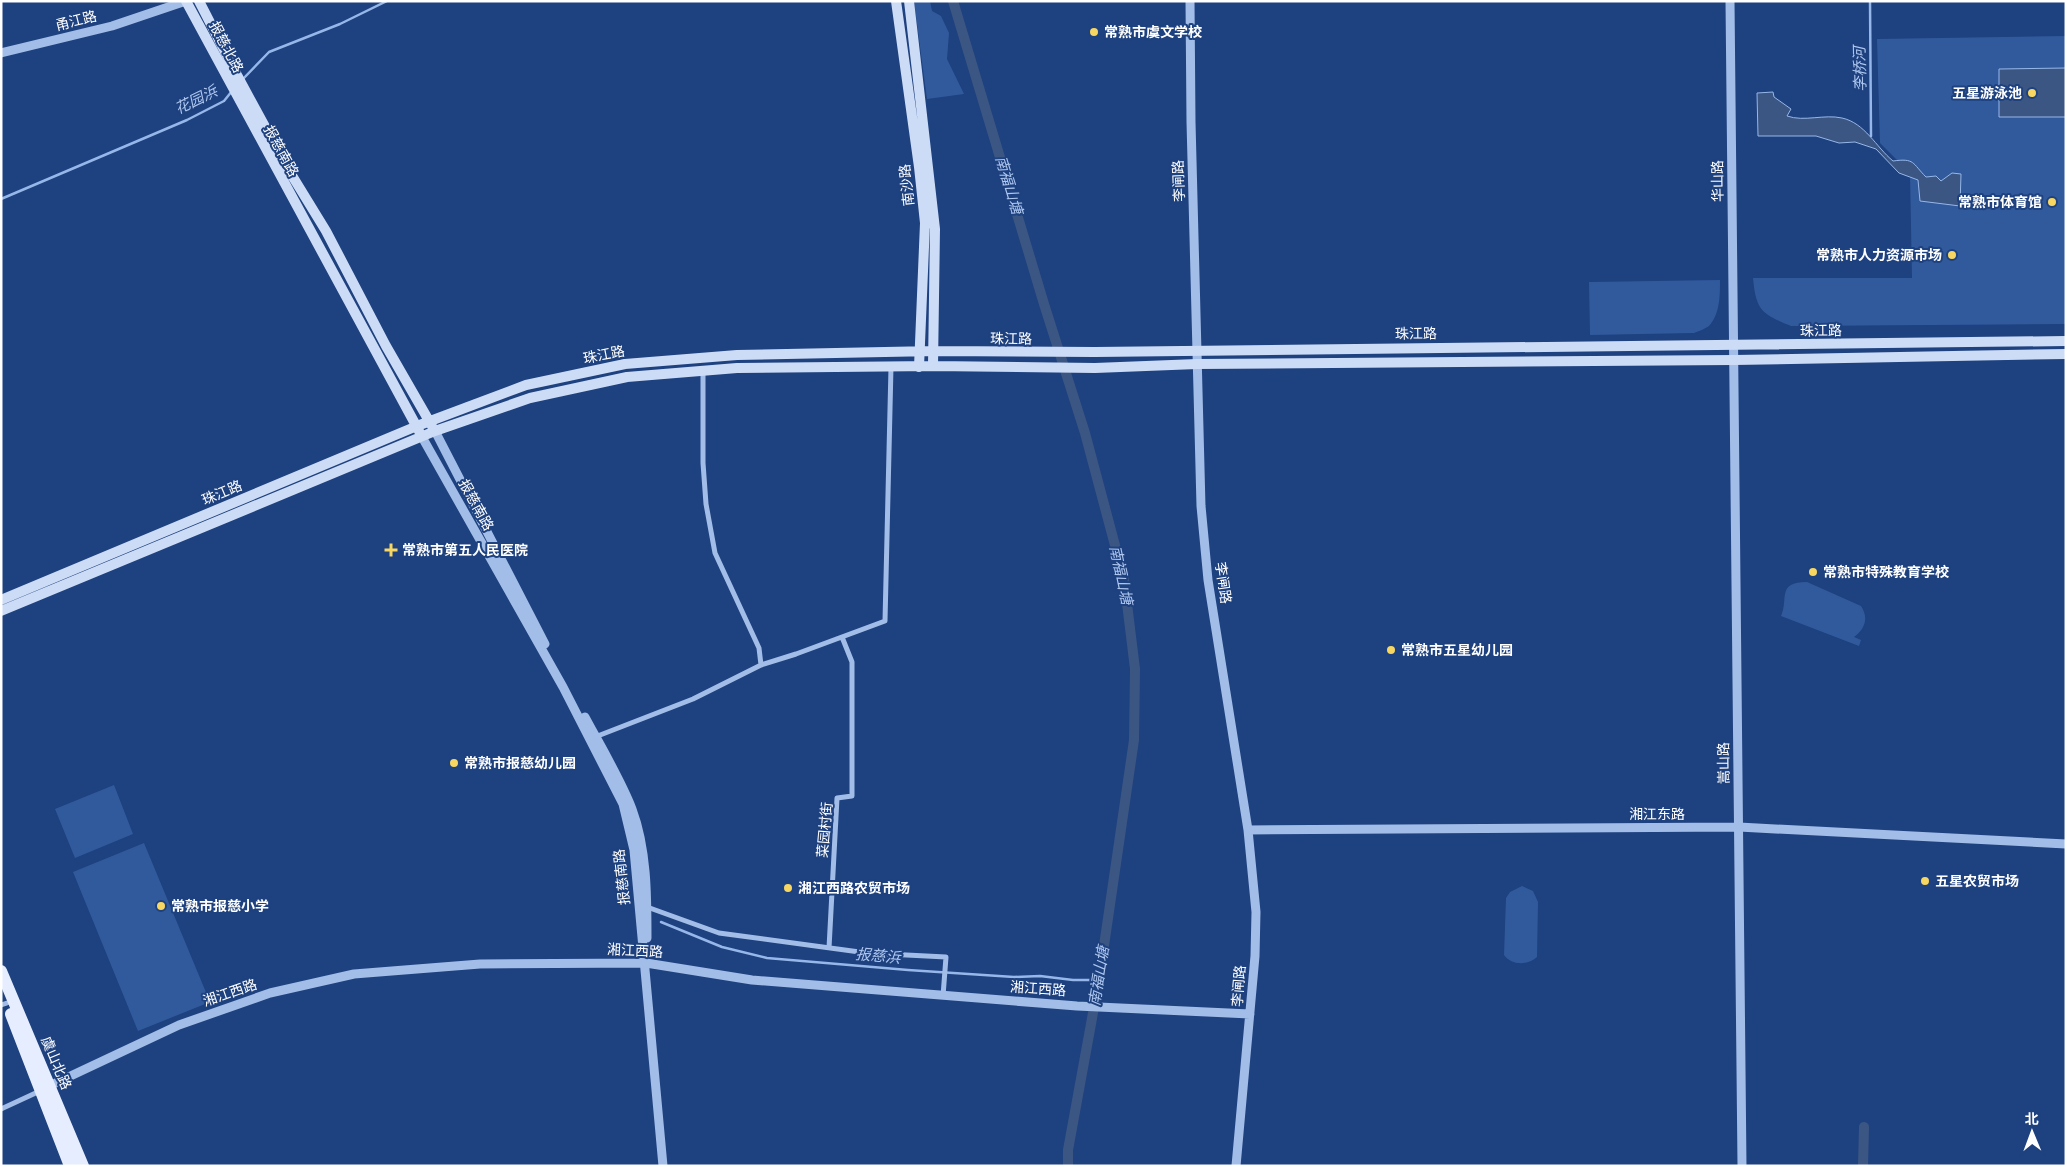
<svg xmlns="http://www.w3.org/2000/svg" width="2067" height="1167" viewBox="0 0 2067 1167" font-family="Karla,'Noto Sans SC',sans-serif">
<rect width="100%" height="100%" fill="#1e417f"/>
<path fill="#315a9d" d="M914 1H930L932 11 941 16 949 33 947 59 964 94 927 99Z
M2066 36V324L1791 326C1762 314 1756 311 1753 278H1912L1910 173 1880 143 1877 39Z
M1720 280C1720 296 1720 314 1709 326 1705 329 1699 331 1694 333L1590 335 1589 282Z
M1807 582 1861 606C1869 618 1865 629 1854 637L1861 640 1859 646 1781 616C1789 599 1776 582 1807 582Z
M114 785 133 834 75 858 55 809Z
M144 843 210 1002 138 1031 73 872Z
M1522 886 1533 891 1538 902 1537 957C1528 965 1512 966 1504 955L1506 898 1510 892Z"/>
<path fill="#3c5684" stroke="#96b7ea" d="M2066 68V117H1999V69Z
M1773 92 1774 97 1791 109 1787 116C1804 122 1824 114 1842 118 1865 123 1876 147 1893 161 1915 158 1912 163 1926 177L1936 176 1941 181 1952 173 1961 174 1960 206 1920 201 1918 180 1899 173 1876 149 1855 142 1839 143 1816 136H1758L1757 93Z"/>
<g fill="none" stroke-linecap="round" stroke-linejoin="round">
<path stroke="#96b7ea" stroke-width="2.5" d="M1870 1 1871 136
M242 80 269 52 340 24 387 1
M1 199 187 120 224 101 232 91
M661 922 722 947 767 958 908 970 1014 977 1040 976 1073 980H1099"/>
<path stroke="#3c5684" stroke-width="10" d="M953 1 1044 304 1085 433 1124 579 1135 669 1134 740 1099 980 1068 1150V1166
M1863 1166 1864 1127"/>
<path stroke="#a2bde8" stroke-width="5" d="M703 371V463L706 504 715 553 759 648 761 665
M595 737 693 699 761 665 796 654 885 621 891 367
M647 907 719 933 867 953 946 957 943 996
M829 948 837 798 852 796V662L842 637
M1 1005 7 1003
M1 1109 40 1091"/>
<path stroke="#a2bde8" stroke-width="9" d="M1190 1 1191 122 1201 506 1208 580 1248 830 1256 912 1255 956 1236 1166
M1730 1 1742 1166
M1 53 112 26 186 1
M435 431 545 644
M422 437 563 687 623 804 634 850 663 1166
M585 717C600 745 621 780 632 809 647 849 647 896 647 938
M1248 830 1739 827 2066 844
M45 1088 179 1025 270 993 354 974 480 964 646 963 752 980 1077 1006 1250 1014"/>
<path stroke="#cddcf6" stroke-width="10" d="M186 1 419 431
M199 1 238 77 288 169 326 231 386 346 432 426
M896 1 919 167 925 223 919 367
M909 1 935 229 933 366
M1 600 417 426 526 385 625 364 737 355 934 351 1095 352 2066 341
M1 611 435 431 530 398 627 377 737 368 933 366 1095 368 1197 364 1734 360 2066 354"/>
<path stroke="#e5edfe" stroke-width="12" d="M1 971 83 1166
M11 1014 70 1166"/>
</g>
<g fill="#f7d762" stroke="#1e417f" stroke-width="2">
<circle cx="1094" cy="32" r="5"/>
<circle cx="2032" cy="93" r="5"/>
<circle cx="2052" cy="202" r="5"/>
<circle cx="1952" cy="255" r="5"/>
<path d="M388.5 542.5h5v5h5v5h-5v5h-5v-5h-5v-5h5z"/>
<circle cx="1813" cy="572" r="5"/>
<circle cx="1391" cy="650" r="5"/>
<circle cx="454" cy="763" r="5"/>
<circle cx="1925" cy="881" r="5"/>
<circle cx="788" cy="888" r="5"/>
<circle cx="161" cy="906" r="5"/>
</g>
<g text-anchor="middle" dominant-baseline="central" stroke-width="4" stroke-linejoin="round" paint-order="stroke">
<g font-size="14" fill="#fff" stroke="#1e417f">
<text transform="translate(76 21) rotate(-14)">甬江路</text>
<text transform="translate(226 47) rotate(62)">报慈北路</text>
<text transform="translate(281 151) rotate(61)">报慈南路</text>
<text transform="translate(1179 181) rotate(-92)">李闸路</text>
<text transform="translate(1718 181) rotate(-91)">华山路</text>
<text transform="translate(907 185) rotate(-96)">南沙路</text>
<text transform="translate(1821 331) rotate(-1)">珠江路</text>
<text transform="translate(1416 334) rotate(-1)">珠江路</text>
<text transform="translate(1011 339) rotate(1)">珠江路</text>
<text transform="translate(604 355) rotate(-11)">珠江路</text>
<text transform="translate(222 493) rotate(-23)">珠江路</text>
<text transform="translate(476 505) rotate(61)">报慈南路</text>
<text transform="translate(1223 583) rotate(82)">李闸路</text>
<text transform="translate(1724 763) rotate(-91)">嵩山路</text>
<text x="1657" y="814">湘江东路</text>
<text transform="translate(825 830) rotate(-85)">菜园村街</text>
<text transform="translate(622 877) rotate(-96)">报慈南路</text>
<text transform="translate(635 951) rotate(3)">湘江西路</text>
<text transform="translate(1239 986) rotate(-85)">李闸路</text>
<text transform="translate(1038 989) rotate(4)">湘江西路</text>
<text transform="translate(230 993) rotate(-19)">湘江西路</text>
<text transform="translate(56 1063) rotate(67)">虞山北路</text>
</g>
<g font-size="14" font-weight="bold" fill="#fff" stroke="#1e417f" text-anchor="start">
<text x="1104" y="32">常熟市虞文学校</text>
<text x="2022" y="93" text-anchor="end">五星游泳池</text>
<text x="2042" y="202" text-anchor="end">常熟市体育馆</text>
<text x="1942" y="255" text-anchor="end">常熟市人力资源市场</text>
<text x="402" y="550">常熟市第五人民医院</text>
<text x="1823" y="572">常熟市特殊教育学校</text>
<text x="1401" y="650">常熟市五星幼儿园</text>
<text x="464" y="763">常熟市报慈幼儿园</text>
<text x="1935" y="881">五星农贸市场</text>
<text x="798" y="888">湘江西路农贸市场</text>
<text x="171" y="906">常熟市报慈小学</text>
</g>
<g font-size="15" font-style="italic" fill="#aec7f0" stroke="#1e417f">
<text transform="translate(1860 69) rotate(-91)">李桥河</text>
<text transform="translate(196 100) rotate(-26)">花园浜</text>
<text transform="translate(1009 185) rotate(73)">南福山塘</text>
<text transform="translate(1121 575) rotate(78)">南福山塘</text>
<text transform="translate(878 956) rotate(5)">报慈浜</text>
<text transform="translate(1099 976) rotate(-81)">南福山塘</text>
</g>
</g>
<rect width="2067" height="1167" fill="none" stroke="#ffffff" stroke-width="5"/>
<g transform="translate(2032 1132) rotate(359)" stroke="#1e417f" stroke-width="4" paint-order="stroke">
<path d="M0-4L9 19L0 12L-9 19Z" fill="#ffffff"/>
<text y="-8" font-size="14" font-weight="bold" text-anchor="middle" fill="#ffffff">北</text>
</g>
</svg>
